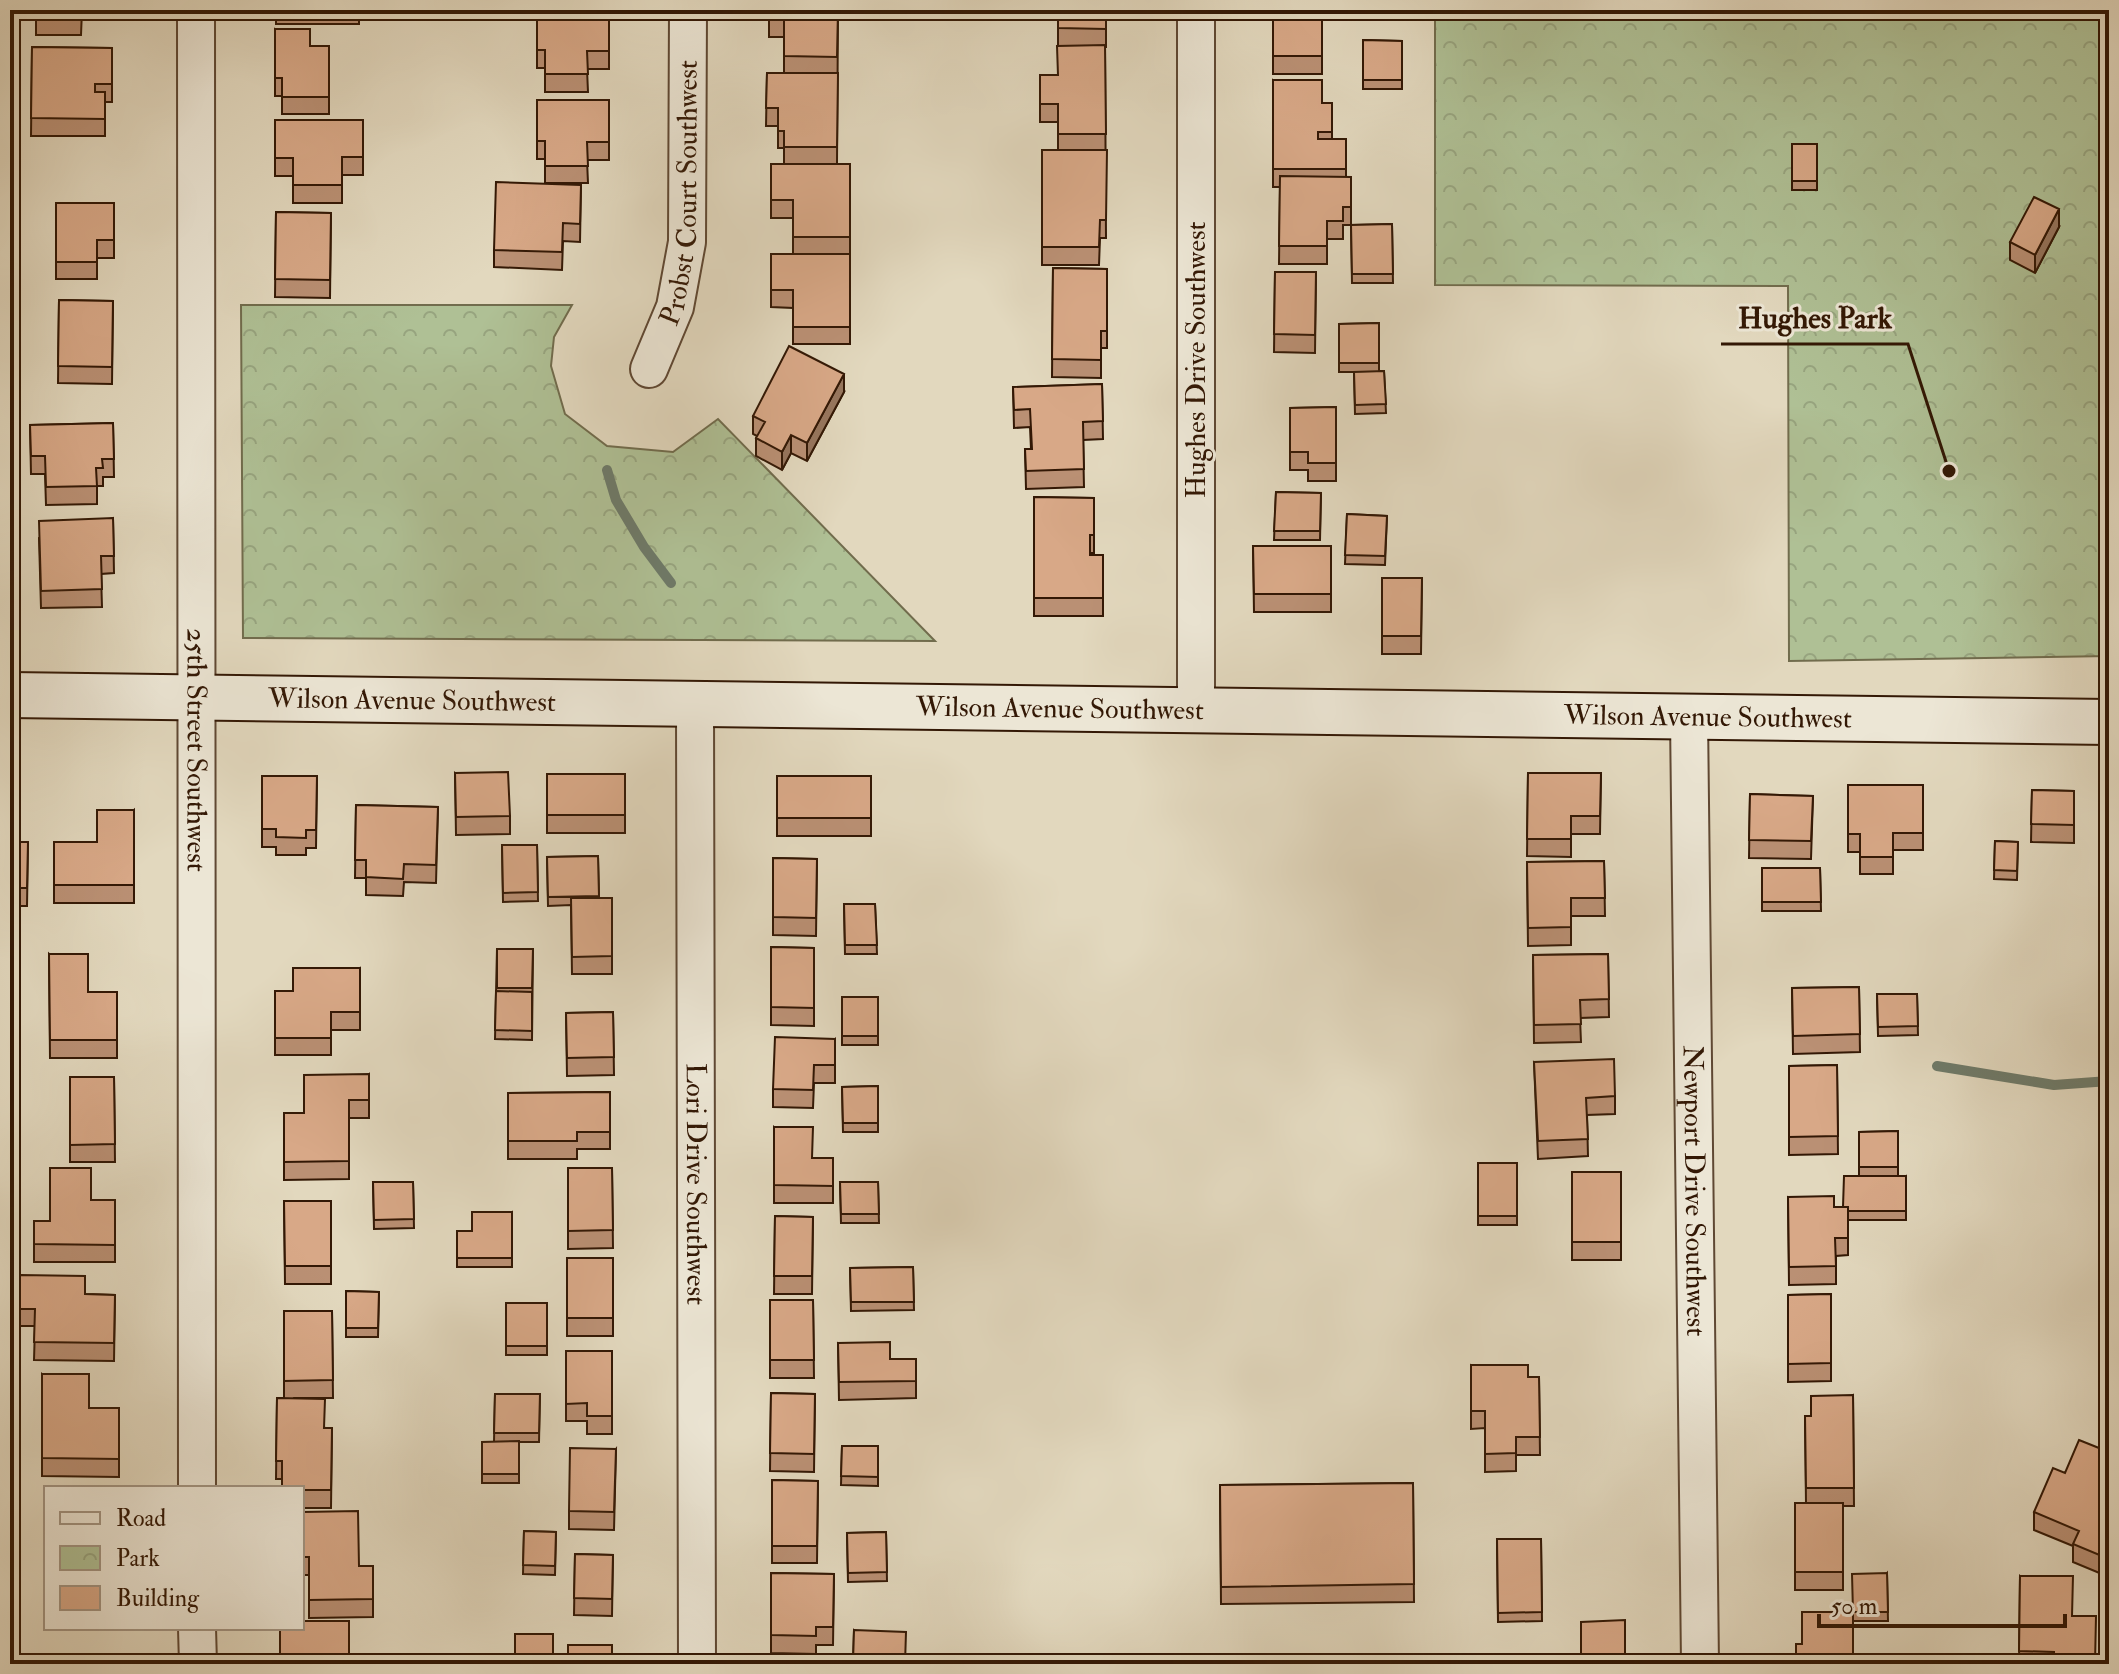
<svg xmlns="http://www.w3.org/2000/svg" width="2119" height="1674" viewBox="0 0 2119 1674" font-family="'IM FELL Double Pica',serif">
<defs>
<pattern id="park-crowns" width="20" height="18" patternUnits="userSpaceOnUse" patternTransform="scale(2)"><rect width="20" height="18" fill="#afc095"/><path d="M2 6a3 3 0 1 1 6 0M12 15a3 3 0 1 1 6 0" fill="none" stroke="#97a47f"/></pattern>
</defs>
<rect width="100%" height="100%" fill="#e2d8be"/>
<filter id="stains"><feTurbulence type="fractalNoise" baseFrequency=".0025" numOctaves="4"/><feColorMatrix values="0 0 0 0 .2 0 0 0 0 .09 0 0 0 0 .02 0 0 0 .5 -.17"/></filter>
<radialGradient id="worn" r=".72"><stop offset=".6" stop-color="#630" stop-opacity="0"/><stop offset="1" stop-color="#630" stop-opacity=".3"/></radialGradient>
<path fill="url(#park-crowns)" stroke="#716c4d" stroke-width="2" d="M1435 10H2109V656L1789 661 1788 286 1435 285Z
M241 305H572L554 337 551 366 565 414 607 446 673 452 718 419 935 641 243 638Z"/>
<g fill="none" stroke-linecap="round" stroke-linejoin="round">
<path stroke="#6e7a69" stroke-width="10" d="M607 470 616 500 644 547 671 583
M1937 1066 2054 1085 2109 1081"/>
<g stroke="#5f4833" stroke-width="40">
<g id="minor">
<path id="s1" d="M196 10 197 1488"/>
<path id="s2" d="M649 369 675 307 687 242 688 10"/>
<path id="s3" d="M695 704 697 1664"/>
<path d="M1196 710V10"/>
<path id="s4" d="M1689 717 1700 1664"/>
<path d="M197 1628 198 1664"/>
</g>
</g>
<g stroke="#331805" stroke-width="48">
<g id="secondary">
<path id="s5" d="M10 695 2109 722"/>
</g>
</g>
<use href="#minor" stroke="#ece6d5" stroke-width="36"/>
<use href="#secondary" stroke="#ece6d5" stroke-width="44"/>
</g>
<path fill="#ba9074" stroke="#331805" stroke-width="2" d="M36 10H82L81 35H36Z
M276 10H359V24H276Z
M537 10H609V69H587L588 92H545V68H537Z
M769 10H838L837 164H850V344H793V308L771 307V254H793V218H771V164H784V148H778V126H766L767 73H784V37H769Z
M1058 10H1106V47H1105L1106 238H1100L1099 265H1042V150H1058V122H1040V75H1058Z
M1273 10H1322V74H1273Z
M275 29 310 46H329V114H282V96H275Z
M1363 40 1402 41V89H1363Z
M32 47 112 48V102H105V136H31Z
M1273 80 1322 103H1332V139H1346V177H1351V225H1343V239H1327V264H1279L1280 187H1273Z
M537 100H609V160H587L588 183H545V159H537Z
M275 120H363V175H342V203H293V176H275Z
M1792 144H1817V190H1792Z
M581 185 580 242 563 241 562 270 494 267V250Z
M56 203H114V258H97V279H56Z
M276 212 331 213 330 298 275 297Z
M1392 224 1393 283H1352L1351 225Z
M2059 227 2035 273 2010 260V242Z
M1053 268 1107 269V348H1101V378L1052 377Z
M1275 272H1316L1315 353 1274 352Z
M59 300 113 301 112 384 58 383Z
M1379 323V371H1384L1386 413 1355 414 1354 372H1339V324Z
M1102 384 1103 439 1083 440 1084 487 1026 489 1025 449H1031L1030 427 1014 428 1013 387Z
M844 392 807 461 791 453 782 470 756 456V438L757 436 753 434V416Z
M1336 407V481H1308V470H1290V408Z
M113 423 114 477H103V486H97V504L46 505 45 474H31L30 425Z
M1276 492 1321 493 1320 540H1274Z
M1034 497 1094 498V553H1090V555H1103V616H1034Z
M1347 514 1387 516 1385 565 1345 564Z
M113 518 114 573 101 574 102 607 41 608 39 538Z
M1253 546H1331V612H1254Z
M1382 578H1422L1421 654H1382Z
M455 773 510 816V834L456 835Z
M1528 773H1601L1600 834H1571V857L1527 856Z
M547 774H625V833H547Z
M262 776H317L316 848H306V855H276V847H262Z
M777 776H871V836H777Z
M1848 785H1923V850H1893V874H1860V852H1848Z
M2032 790 2074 791V843L2031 842Z
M1750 794 1813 796 1811 859 1749 858Z
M356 805 438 807 436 883 404 882 403 896 366 895V878H355Z
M134 810V903H54V842H97Z
M1995 841 2018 842 2017 880 1994 879Z
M10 842H28L27 906H10Z
M502 845H537L538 901 503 902Z
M598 856 599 898H612V974H572L571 905 548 906 547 857Z
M773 858 817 859 816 936 773 935Z
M1604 861 1605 916H1571V945L1528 946 1527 862Z
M1762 868H1820L1821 911H1762Z
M844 904H875L877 954H845Z
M771 947 814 948V1026L771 1025Z
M497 949H533L532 1040 495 1039Z
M49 954 88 992H117V1058H50Z
M1608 954 1609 1017 1580 1018 1581 1042 1534 1043 1533 955Z
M360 968V1030H331V1055H275V991H293Z
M1859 987 1860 1052 1793 1054 1792 988Z
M1877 994H1917L1918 1035 1878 1036Z
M842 997H878V1045H842Z
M613 1012 614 1075 567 1076 566 1013Z
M835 1039V1083H814L813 1108 773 1107V1089Z
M1534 1062 1615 1096V1114L1587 1115 1588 1156 1538 1159Z
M1837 1065 1838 1154 1789 1155V1066Z
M369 1074V1118H349V1179L284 1180V1113H304Z
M70 1077H114L115 1162H70Z
M878 1086V1132H843L842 1087Z
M610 1092V1149H577V1159H508V1093Z
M774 1127 812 1158H833V1203H774Z
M1898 1131V1176H1859V1132Z
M1478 1163H1517V1225H1478Z
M568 1168H612L613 1248 568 1249Z
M1572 1172H1621V1260H1572Z
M1906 1176V1220H1848V1255L1836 1256V1284L1789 1285 1788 1197 1834 1207H1843Z
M373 1182H413L414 1228 374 1229Z
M840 1182H878L879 1223H841Z
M91 1200H115V1262H34V1221H50Z
M284 1201H331V1284H285Z
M512 1212V1267H457V1231H472Z
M775 1216 813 1217 812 1294H774Z
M567 1258H613V1336H567Z
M913 1267 914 1310 851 1311 850 1268Z
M20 1275 85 1294 115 1295 114 1361 34 1360 35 1326H20Z
M346 1291 379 1292 378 1337H346Z
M1831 1294V1381L1788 1382V1295Z
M770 1300H813L814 1378H770Z
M506 1303H547V1355H506Z
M284 1311H332L333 1398H295L325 1428H332L331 1508H302V1488L282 1479H276L277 1398H284Z
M838 1343 890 1359H916V1398L839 1400Z
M566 1351H612V1434H587V1421H566Z
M1471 1365 1528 1377H1539L1540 1455H1516V1471L1485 1472V1428L1471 1429Z
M42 1374 89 1408H119V1477L42 1476Z
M2109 1384V1412L2104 1407V1389Z
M771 1393 815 1394 814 1472 770 1471Z
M495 1394H540L539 1442H519V1483H482V1442H494Z
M1853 1395 1854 1506H1843V1590H1795V1503H1806L1805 1416H1811Z
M842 1446H878V1486L841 1485Z
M616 1449 614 1530 569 1529V1511Z
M2109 1452V1577L2073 1562V1546L2034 1530V1512L2065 1473Z
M772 1480 818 1481 817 1563H772Z
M1413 1483 1414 1602 1221 1604 1220 1485Z
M302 1512 359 1566H373V1617L309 1618V1575H302Z
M524 1531 556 1532 555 1575 523 1574Z
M886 1532 887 1581 848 1582 847 1533Z
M1497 1539H1541L1542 1621 1498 1622Z
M575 1554 613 1555 612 1616 574 1615Z
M771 1573 834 1574 833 1645H816V1654L771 1653Z
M1887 1573 1888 1621H1853L1802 1644 1853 1612Z
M2020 1576 2072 1616 2095 1664H2019Z
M280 1628 349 1664H280Z
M854 1630 906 1664H853Z"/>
<path fill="#97765e" stroke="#331805" stroke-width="2" d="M2059 209V227L2035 273V255Z
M844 374V392L807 461V443Z
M791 435V453L782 470V452Z"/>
<path fill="#d8a887" stroke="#331805" stroke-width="2" d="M36 10H82L81 17H36Z
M537 10H609V51H587L588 74H545V50H537Z
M769 10H838L837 57 784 56V19H769Z
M1058 10H1106V29L1058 28Z
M1273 10H1322V56H1273Z
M275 29H310V46H329V97H282V78H275Z
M1363 40 1402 41V80H1363Z
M1105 45 1106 134H1058V104H1040V75H1058L1057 46Z
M32 47 112 48V84H95V92H105V119L31 118Z
M767 73H838L837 147H784V131H778V108H766Z
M1273 80H1322V103H1332V132H1318V139H1346V169H1273Z
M537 100H609V142H587L588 166H545V141H537Z
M275 120H363V157H342V185H293V158H275Z
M1792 144H1817V181H1792Z
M1042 150H1107L1106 220H1100L1099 247H1042Z
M771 164H850V237H793V200H771Z
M1280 176 1351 177V207H1343V221H1327V246H1279Z
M496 182 581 185 580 224 563 223 562 252 494 250Z
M2034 197 2059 209 2035 255 2010 242Z
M56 203H114V240H97V262H56Z
M276 212 331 213 330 280 275 279Z
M1392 224 1393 274H1352L1351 225Z
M771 254H850V327H793V290H771Z
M1053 268 1107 269V331H1101V360L1052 359Z
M1275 272H1316L1315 335 1274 334Z
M59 300 113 301 112 367 58 366Z
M1379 323V363H1339V324Z
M789 346 844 374 807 443 791 435 782 452 756 438 765 422 753 416Z
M1384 371 1386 404 1355 405 1354 372Z
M1102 384 1103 421 1083 422 1084 469 1026 471 1025 449H1032L1030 409 1014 410 1013 387Z
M1336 407V463H1308V452H1290V408Z
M113 423 114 459H102L103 468H96L97 486 46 487 45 456H31L30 425Z
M1276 492 1321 493 1320 531H1274Z
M1034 497 1094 498V535H1090V555H1103V598H1034Z
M1347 514 1387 516 1385 556 1345 555Z
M113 518 114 556H101L102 589 41 591 39 521Z
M1253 546H1331V594H1254Z
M1382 578H1422L1421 636H1382Z
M508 772 510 816 456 817 455 773Z
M1528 773H1601L1600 816H1571V839H1527Z
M547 774H625V815H547Z
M262 776H317L316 830H306V838L276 837V829H262Z
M777 776H871V818H777Z
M1848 785H1923V833H1893V857H1860V834H1848Z
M2032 790 2074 791V825L2031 824Z
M1750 794 1813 796 1811 841 1749 840Z
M356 805 438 807 436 865 404 864 403 879 366 877V860H355Z
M97 810H134V885H54V842H97Z
M1995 841 2018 842 2017 871 1994 870Z
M10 842H28L27 888H10Z
M502 845H537L538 892 503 893Z
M598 856 599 896 548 897 547 857Z
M773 858 817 859 816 918 773 917Z
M1604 861 1605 898H1571V927L1528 928 1527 862Z
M1762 868H1820L1821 902H1762Z
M571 898H612V956L572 957Z
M844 904H875L877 945H845Z
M771 947 814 948V1008L771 1007Z
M497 949H533L532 988H497Z
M49 954H88V992H117V1040H50Z
M1608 954 1609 999 1580 1000 1581 1024 1534 1025 1533 955Z
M293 968H360V1012H331V1038H275V991H293Z
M1859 987 1860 1034 1793 1036 1792 988Z
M496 991 532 992V1031L495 1030Z
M1877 994H1917L1918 1026 1878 1027Z
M842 997H878V1036H842Z
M613 1012 614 1057 567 1058 566 1013Z
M775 1037 835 1039V1065H814L813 1090 773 1089Z
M1614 1059 1615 1096 1586 1098 1588 1139 1538 1141 1534 1062Z
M1837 1065 1838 1136 1789 1137V1066Z
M369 1074V1100H349V1161L284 1162V1113H304V1075Z
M70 1077H114L115 1144 70 1145Z
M878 1086V1123H843L842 1087Z
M610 1092V1132H577V1141H508V1093Z
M774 1127H813L812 1158H833V1186L774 1185Z
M1898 1131V1167H1859V1132Z
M1478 1163H1517V1216H1478Z
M50 1168H91V1200H115V1245L34 1244V1221H50Z
M568 1168H612L613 1230 568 1231Z
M1572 1172H1621V1242H1572Z
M1844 1176H1906V1211H1848V1207H1843Z
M373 1182H413L414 1219 374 1220Z
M840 1182H878L879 1214H841Z
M1834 1196V1207H1848V1238H1835L1836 1266 1789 1267 1788 1197Z
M284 1201H331V1266H285Z
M472 1212H512V1258H457V1231H472Z
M775 1216 813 1217 812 1276H774Z
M567 1258H613V1318H567Z
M913 1267 914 1302H851L850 1268Z
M20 1275 85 1276V1294L115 1295 114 1343 34 1342 35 1309H20Z
M346 1291 379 1292 378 1328H346Z
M1831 1294V1363L1788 1364V1295Z
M770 1300H813L814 1360H770Z
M506 1303H547V1346H506Z
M284 1311H332L333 1380 284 1381Z
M890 1342V1359H916V1381L839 1382 838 1343Z
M566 1351H612V1416H587V1403L566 1404Z
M1471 1365H1528V1377H1539L1540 1437H1516V1453L1485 1454V1411H1471Z
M42 1374H89V1408H119V1459L42 1458Z
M2109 1384V1395L2104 1389Z
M771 1393 815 1394 814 1454 770 1453Z
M495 1394H540L539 1433H494Z
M1853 1395 1854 1488H1806L1805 1416H1811V1396Z
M277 1398 325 1399 324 1428H332L331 1490H302V1488H282V1461H276Z
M2079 1440 2109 1452V1559L2073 1544 2079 1531 2034 1512 2053 1468 2065 1473Z
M519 1441V1474H482V1442Z
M842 1446H878V1477L841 1476Z
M570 1448 616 1449 614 1512 569 1511Z
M772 1480 818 1481 817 1546H772Z
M1413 1483 1414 1584 1221 1587 1220 1485Z
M1795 1503H1843V1572H1795Z
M358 1511 359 1566H373V1599L309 1600V1557H302V1512Z
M524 1531 556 1532 555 1566 523 1565Z
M886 1532 887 1572 848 1573 847 1533Z
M1497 1539H1541L1542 1612 1498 1613Z
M575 1554 613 1555 612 1599 574 1598Z
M771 1573 834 1574 833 1627H816V1636L771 1635Z
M1887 1573 1888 1612H1853L1852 1574Z
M2020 1576H2073L2072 1616H2096L2095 1664H2054V1652L2019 1651Z
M1802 1612H1853V1664H1796V1644H1802Z
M1625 1620V1664H1559V1656L1581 1655V1622Z
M302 1621H349V1664H298V1659H280V1628H302Z
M854 1630 906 1632 905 1664 853 1662Z
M515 1634H553V1664H515Z
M568 1645H612V1664H568Z"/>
<g text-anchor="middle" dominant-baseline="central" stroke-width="6" stroke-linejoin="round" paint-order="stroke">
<g font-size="28" fill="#331805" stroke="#ece6d5">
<text stroke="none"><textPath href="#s2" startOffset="182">Probst Court Southwest</textPath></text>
<text transform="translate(1196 360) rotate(-90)">Hughes Drive Southwest</text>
<text stroke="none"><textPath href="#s5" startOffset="402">Wilson Avenue Southwest</textPath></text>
<text stroke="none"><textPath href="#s5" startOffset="1050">Wilson Avenue Southwest</textPath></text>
<text stroke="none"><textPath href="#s5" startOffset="1698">Wilson Avenue Southwest</textPath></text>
<text stroke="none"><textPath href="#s1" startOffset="740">25th Street Southwest</textPath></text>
<text stroke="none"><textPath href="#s3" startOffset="480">Lori Drive Southwest</textPath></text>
<text stroke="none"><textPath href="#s4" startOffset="474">Newport Drive Southwest</textPath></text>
</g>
</g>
<path fill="none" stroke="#331805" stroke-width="3" d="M1949 471L1908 344H1721"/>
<circle fill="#331805" stroke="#ece6d5" stroke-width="3" cx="1949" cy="471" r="8"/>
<g font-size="30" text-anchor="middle" font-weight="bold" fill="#331805" stroke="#ece6d5" stroke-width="6" stroke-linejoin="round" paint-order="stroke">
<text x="1815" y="328">Hughes Park</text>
</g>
<rect width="2119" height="1674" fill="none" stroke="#e2d8be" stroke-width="40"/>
<rect x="12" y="12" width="2095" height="1650" fill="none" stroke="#331805" stroke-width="4"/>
<rect x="20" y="20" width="2079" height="1634" fill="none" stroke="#331805" stroke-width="2"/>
<rect x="44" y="1486" width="260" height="144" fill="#ece6d5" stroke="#a29482" stroke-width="2"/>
<rect x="60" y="1512" width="40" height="12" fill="#ece6d5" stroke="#a29482" stroke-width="2"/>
<text x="116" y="1526" font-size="24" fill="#331805">Road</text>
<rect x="60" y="1546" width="40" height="24" fill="url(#park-crowns)" stroke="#a29482" stroke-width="2"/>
<text x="116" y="1566" font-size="24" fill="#331805">Park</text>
<rect x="60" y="1586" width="40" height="24" fill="#d8a887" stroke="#a29482" stroke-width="2"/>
<text x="116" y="1606" font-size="24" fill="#331805">Building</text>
<path d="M1819 1614v12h246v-12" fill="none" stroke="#331805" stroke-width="4"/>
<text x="1831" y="1614" font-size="24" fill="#331805" stroke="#ece6d5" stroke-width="6" paint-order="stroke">50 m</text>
<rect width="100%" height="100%" filter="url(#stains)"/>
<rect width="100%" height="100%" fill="url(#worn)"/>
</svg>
